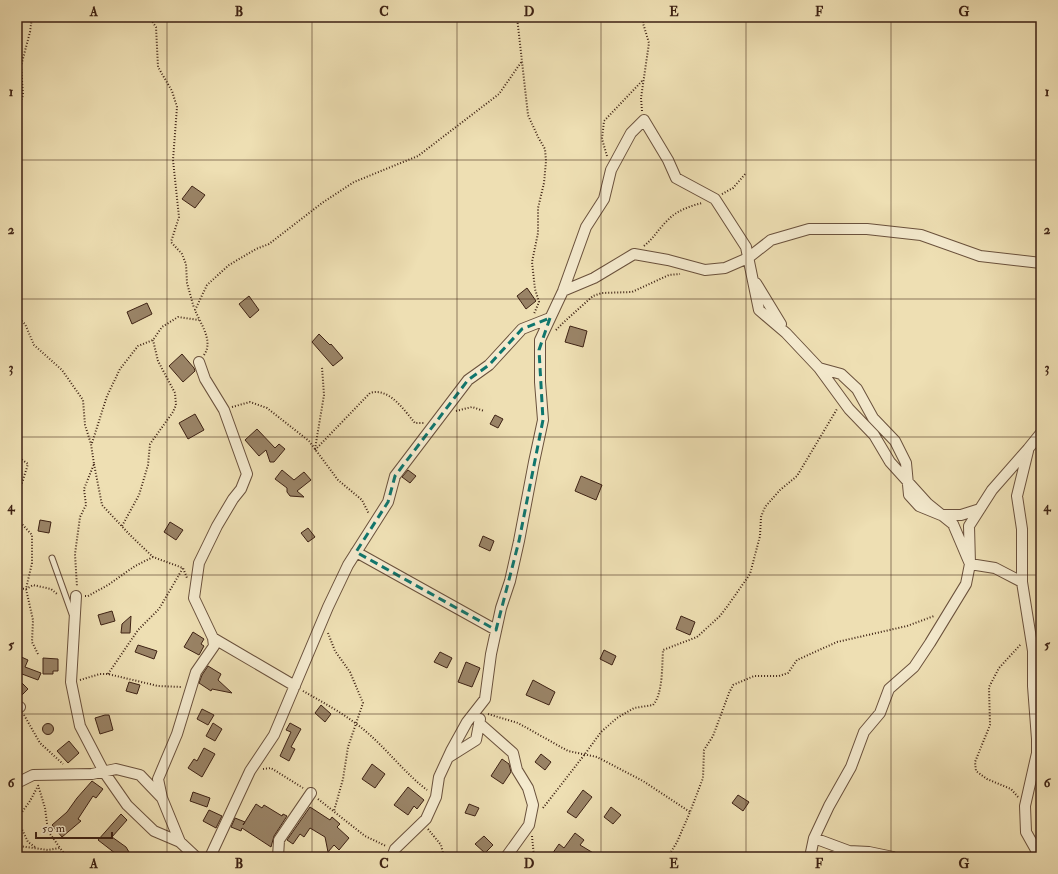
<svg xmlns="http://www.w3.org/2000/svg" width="1058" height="874" viewBox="0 0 1058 874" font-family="'IM FELL Double Pica',serif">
<rect width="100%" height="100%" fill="#eedfb3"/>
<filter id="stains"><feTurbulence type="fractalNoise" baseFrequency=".005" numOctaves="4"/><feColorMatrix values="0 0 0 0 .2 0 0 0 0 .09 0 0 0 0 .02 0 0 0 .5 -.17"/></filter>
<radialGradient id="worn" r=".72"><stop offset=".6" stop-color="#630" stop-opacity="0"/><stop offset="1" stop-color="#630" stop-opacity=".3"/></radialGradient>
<path fill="#9a8467" stroke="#3e2214" d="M192 186 205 195 195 208 182 199Z
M527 288 536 301 526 309 517 296Z
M249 296 259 310 250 318 239 304Z
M147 303 152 314 132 324 127 312Z
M570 326 587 331 583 347 565 342Z
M319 334 330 345 331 344 343 358 333 366 312 342Z
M182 354 194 368 195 371 183 382 169 366Z
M195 414 204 430 188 439 179 423Z
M495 415 503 419 498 428 490 424Z
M257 429 275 448 279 444 285 449 274 462H270L266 450 259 456 245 440Z
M282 470 294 480 304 472 311 480 297 491 304 497 290 496 287 492V488L275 479Z
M408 470 416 476 410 483 402 477Z
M581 476 602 485 596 500 575 491Z
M40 520 51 522 49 533 38 531Z
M170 522 183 530 176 540 164 532Z
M308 528 315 537 308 542 301 533Z
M483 536 494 541 490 551 479 546Z
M112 611 115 621 101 625 98 615Z
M131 616 130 633H121L122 624Z
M681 616 695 622 690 635 676 629Z
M193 632 204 639 201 644 204 646 199 655 184 647Z
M138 645 157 651 154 659 135 652Z
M604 650 616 656 612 665 600 659Z
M440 652 452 658 447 668 434 662Z
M17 655 28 660 25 667 41 673 38 680 22 674 19 680 28 689 22 695 17 691Z
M43 658 58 659V671H53V674H43Z
M466 662 480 668 472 687 458 682Z
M208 666 221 674 218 680 232 693 212 689 211 691 199 683 202 675Z
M533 680 555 692 549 705 526 695Z
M129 682 140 685 137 694 126 691Z
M321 705 331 714 325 722 315 713Z
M202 709 214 715 208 725 197 719Z
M105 715H109L113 730 100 734 95 718Z
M213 723 222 729 215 741 206 736Z
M290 723 301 729 291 747 295 749 289 761 280 756 291 732 286 730Z
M42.5 729a5.5 5.5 0 1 1 11 0a5.5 5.5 0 1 1-11 0Z
M69 741 79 753 68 763 57 751Z
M204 748 215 754 202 777 188 768 194 759 197 761Z
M541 754 551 762 545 770 535 762Z
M502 759 509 764 511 772 503 784 491 776Z
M372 764 385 774 375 788 362 779Z
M92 781 103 789 96 798 93 796 78 819 81 821 62 837 52 825 67 812 77 798Z
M408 787 424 800 417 809 414 806 408 815 394 805Z
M583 790 592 797 576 818 567 812Z
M193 792 210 798 207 807 190 801Z
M738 795 749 802 743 811 732 803Z
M256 804 262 808 264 805 282 816 283 814 287 816 274 836 271 847 242 828 241 831 231 827 235 818 245 822 243 825Z
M469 804 479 808 475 816 465 813Z
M310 807 330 820 332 817 340 824 337 827 349 838 339 850 334 845 328 852 325 837 310 828 304 837 300 834 293 844 287 840Z
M611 807 621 815 613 824 604 817Z
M209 810 222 816 216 828 203 821Z
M121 814 127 820 112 837 126 847 132 857H120L98 840Z
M575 833 584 840 580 845 600 857H550L559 844 564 848Z
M484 836 493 845 485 853 475 844Z"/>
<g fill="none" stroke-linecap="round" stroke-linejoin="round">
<g stroke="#6a513c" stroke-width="7">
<path id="lane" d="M52 558 72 614"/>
</g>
<g stroke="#6a513c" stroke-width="12">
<path id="street" d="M756 283 781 324
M563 291 594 278 634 254 668 260 705 270 725 268 748 258 771 240 809 229H867L921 235 980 256 1041 263
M819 368 841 374 857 389 873 418 895 441 906 463 909 495 919 506 941 515H961L980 509
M1028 451 1017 496 1022 529V582L1033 651V686L1037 739V753L1025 806 1026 832 1040 857
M356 552 496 630
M76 596 71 682 80 726 104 772 127 805 154 831 180 842 196 857
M213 638 295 686
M17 708 20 707
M479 723 513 753 517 770 528 788 533 805 529 825 506 857
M449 757 476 740 480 719
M17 783 33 775 92 774 116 769 140 775 162 798
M814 838 849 851 869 852 893 857
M180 842 162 798 158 779 177 734 196 672 214 646 213 638 194 598 199 563 217 526 233 499 241 489 247 474 224 410 205 379 199 362
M210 857 250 771 274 735 328 607 348 565 388 502 395 476 468 380 489 365 522 329 550 318
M278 857 279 840 311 793
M392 857 395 849 426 819 436 797 439 777 451 751 467 722 485 699 491 654 501 608 510 581 519 541 534 462 543 420 540 382V340L563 291 586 227 604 199 611 170 631 133 644 120 668 160 676 178 715 199 746 247 759 310 786 333 819 368 849 409 874 435 890 462 928 504 953 524 970 564 995 568 1022 582
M810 857 814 838 829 806 851 767 864 732 880 713 889 689 914 667 930 643 966 584 970 564 969 526 992 490 1028 449 1041 433
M832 857 849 851"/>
</g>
<path stroke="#3e2214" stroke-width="2" stroke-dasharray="1 2" stroke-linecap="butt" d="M149 17 156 27 158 67 172 91 177 107 173 160 179 217 171 242 182 254 186 264 187 283 194 308
M517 17 528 115 538 137 545 149 546 161 544 183 538 208V233L532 262 535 289 539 302 534 314
M642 111 641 98 649 43 643 23 644 17
M607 156 602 139 604 121 643 80
M17 159 20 139 19 106 23 95 21 66 30 32 32 17
M17 181 20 198 19 264 17 276
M722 194 733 188 746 173
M644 246C654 238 659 228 668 220 676 211 690 206 702 203
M17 317 25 324 34 345 62 370 83 400 85 425 91 444 94 464 84 489 86 505 80 517 75 554 77 587
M556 330 564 322 593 296 602 293 632 292 669 275 680 274
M204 355C214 341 200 323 195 310L207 285 229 265 256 249 269 244 322 203 354 182 418 156 499 94 522 61
M232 407 250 402 267 408 309 441 338 480 362 500 369 514
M456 411 472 407 484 411
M92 443 107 396 120 369 138 346 153 340 162 327 178 317 199 320
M315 449 324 395 322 367
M315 450 370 393C389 387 404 410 415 423H424
M17 456 28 464 17 499
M94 464 102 505 130 535 153 557 183 568 187 578
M17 514 21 523 32 535V563L26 589 33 620 32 642 38 654
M122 526 139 495 148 465 150 444 173 412 176 405 175 393 158 361 153 340
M17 588 26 589 33 585 51 589 57 594
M85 596H88L108 585 135 566 153 557
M328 633 335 651 350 672 363 703 348 747 343 779 334 811
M108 674 138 630 159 609 183 568
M80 680 100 674H108L158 686 181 687
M303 691C326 704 350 717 370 735 390 753 406 774 427 790
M488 714 518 723 568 751 597 757 643 781 690 812
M24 715 40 743 63 764
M263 769 271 768 303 788
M38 785 45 808 48 831 60 848
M1018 797 1011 789 987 779 976 771 975 762 990 725 989 687 999 668 1021 644
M318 799 365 836 386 846
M543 808 585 754 601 732 617 718 634 708 653 705C663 694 662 665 663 650L697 637 720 616 729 604 750 574 760 536 761 517 765 507 780 490 797 476 837 409
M17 819 30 801 38 786
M17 819 28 842 35 847
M428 829 441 845 444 857
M532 836 534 857
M17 847 19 846 48 850 60 848 67 857
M668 857 677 842 690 812 703 778 704 750 713 736 729 693 733 685 754 676H779L788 673 797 660 837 642 907 626 934 616"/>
<use href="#lane" stroke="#f4eace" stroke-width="5"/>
<use href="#street" stroke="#f4eace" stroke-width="10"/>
</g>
<path fill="none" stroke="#0f766e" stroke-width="3" stroke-dasharray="8 5" stroke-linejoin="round" d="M550 318 539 350 543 420 519 541 496 630 356 552 388 502 395 476 468 380 489 365 522 329Z"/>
<path fill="none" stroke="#3e2214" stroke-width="1" stroke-opacity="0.55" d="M167 17V857M312 17V857M457 17V857M601 17V857M746 17V857M891 17V857M17 160H1041M17 299H1041M17 437H1041M17 575H1041M17 714H1041"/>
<rect width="1058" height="874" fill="none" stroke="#eedfb3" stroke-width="44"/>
<path d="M36 832v6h76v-6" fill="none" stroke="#3e2214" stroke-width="2"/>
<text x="42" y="832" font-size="12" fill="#3e2214" stroke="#f4eace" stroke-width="3" paint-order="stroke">50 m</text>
<rect x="22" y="22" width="1014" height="830" fill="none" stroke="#3e2214" stroke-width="1.5"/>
<g font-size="13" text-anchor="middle" font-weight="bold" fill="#3e2214">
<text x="94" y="16">A</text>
<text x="239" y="16">B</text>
<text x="384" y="16">C</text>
<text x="529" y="16">D</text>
<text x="674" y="16">E</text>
<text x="819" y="16">F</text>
<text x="964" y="16">G</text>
<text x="11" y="96">1</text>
<text x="1047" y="96">1</text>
<text x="11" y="234">2</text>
<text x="1047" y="234">2</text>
<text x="11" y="372">3</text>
<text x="1047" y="372">3</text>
<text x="11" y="511">4</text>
<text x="1047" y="511">4</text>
<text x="11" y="649">5</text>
<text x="1047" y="649">5</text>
<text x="11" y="787">6</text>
<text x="1047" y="787">6</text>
<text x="94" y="868">A</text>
<text x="239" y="868">B</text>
<text x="384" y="868">C</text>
<text x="529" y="868">D</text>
<text x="674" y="868">E</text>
<text x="819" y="868">F</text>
<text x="964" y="868">G</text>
</g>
<rect width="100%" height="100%" filter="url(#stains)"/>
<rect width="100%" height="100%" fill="url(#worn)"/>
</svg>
